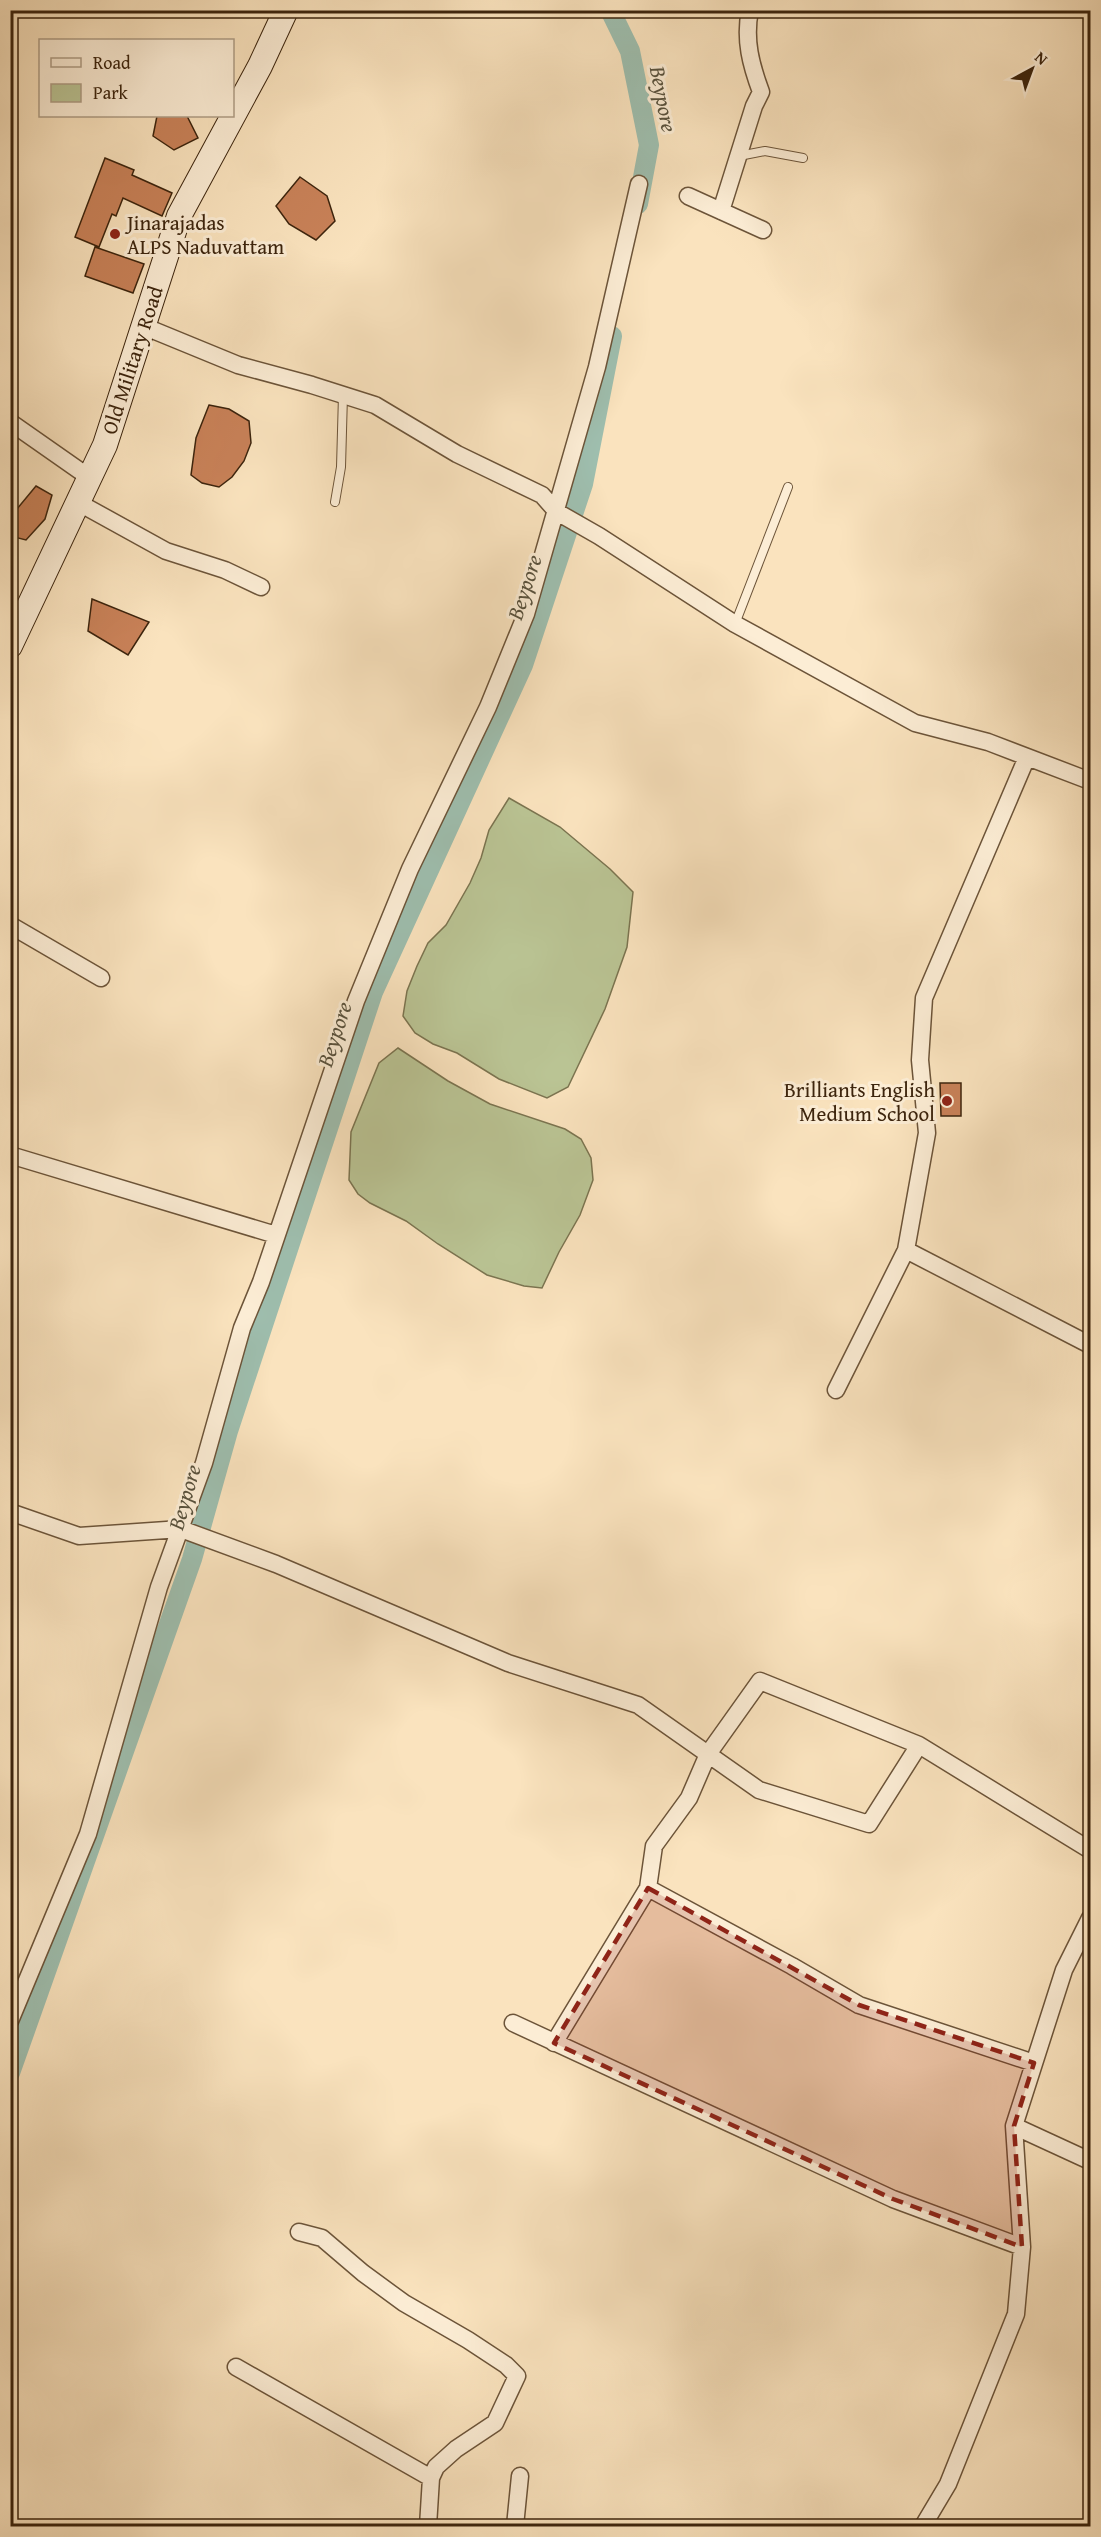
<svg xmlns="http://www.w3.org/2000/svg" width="1101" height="2537" viewBox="0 0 1101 2537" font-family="'Gentium Book Plus',serif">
<rect width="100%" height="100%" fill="#fae3be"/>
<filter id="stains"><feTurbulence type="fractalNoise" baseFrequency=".00333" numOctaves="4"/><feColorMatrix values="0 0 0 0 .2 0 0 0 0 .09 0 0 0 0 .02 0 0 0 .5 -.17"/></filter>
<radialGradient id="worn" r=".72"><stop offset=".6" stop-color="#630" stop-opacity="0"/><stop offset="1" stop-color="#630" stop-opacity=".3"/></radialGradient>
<path fill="#bac494" stroke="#7b7450" stroke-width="1.5" d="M509 798 560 827 610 869 633 892 627 947 605 1009 568 1087 547 1098 499 1079 457 1053 433 1044 415 1033 403 1016 407 991 417 966 428 943 446 925 470 883 481 858 489 830Z
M398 1048 448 1081 490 1104 565 1129 581 1139 591 1158 593 1180 580 1215 559 1252 542 1288 524 1286 487 1275 438 1244 406 1221 370 1203 358 1194 349 1180 351 1132 379 1063Z"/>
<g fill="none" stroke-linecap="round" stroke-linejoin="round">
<path stroke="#9ebeae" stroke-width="20" d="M610 10 630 51 649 145 638 204
M10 2073 192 1559 228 1431 373 992 523 665 583 484 612 336"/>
</g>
<path fill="#c88158" stroke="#3c240d" stroke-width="1.5" d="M157 116H187L198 138 174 150 153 136Z
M105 158 134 170 132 175 172 193 162 216 123 198 116 216 112 214 99 247 75 237Z
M300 177 327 196 335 221 316 240 289 224 276 206Z
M95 247 144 264 133 293 85 276Z
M209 405 229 409 249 421 251 443 244 461 232 477 219 487 202 483 191 475 196 438Z
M36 486 52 495 45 519 26 540 10 536 12 515Z
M92 599 149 622 128 655 88 631Z
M940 1083H961V1116H941Z"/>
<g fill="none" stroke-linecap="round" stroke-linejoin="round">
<g stroke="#6c5439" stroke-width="10">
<path id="service" d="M739 156 765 151 803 158
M335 502 341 467 343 395
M735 624 788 487"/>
</g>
<g stroke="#6c5439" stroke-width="19">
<path id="minor" d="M688 196 763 230
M721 211 754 106 761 92C751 65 744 40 750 10
M143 326 238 365 312 385 375 405 457 454 542 495 557 512 599 536 735 624 915 723 988 742 1090 781
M10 422 90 478
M79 503 166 551 225 570 261 587
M10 925 101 978
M10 1155 276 1235
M906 1250 1090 1345
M836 1390 906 1250 927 1133 920 1060 924 998 1027 757
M10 1512 79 1536 181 1529 276 1564 508 1663 638 1705 759 1790 869 1824 919 1745 1090 1850
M648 1888 792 1966 859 2005 1034 2063
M1090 1918 1064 1970 1014 2126 1090 2161
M10 2021 88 1834 159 1587 204 1463 242 1328 261 1282 356 1001 410 869 488 707 526 614 597 367 639 184
M513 2023 893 2199 1022 2247 1014 2126
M554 2043 648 1888 654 1846 689 1798 708 1754 760 1681 919 1745
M299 2232 322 2238 363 2273 404 2303 468 2340 506 2365 517 2376 495 2423 456 2449 436 2467 431 2478 428 2526
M236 2367 431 2478
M515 2526 520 2476
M923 2526 948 2484 1016 2314 1022 2247"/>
</g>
<g stroke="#3c240d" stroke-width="26">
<path id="secondary" d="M10 646 105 445 179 216 260 66 286 10"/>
</g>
<use href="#service" stroke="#fcedd5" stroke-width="8"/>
<use href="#minor" stroke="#fcedd5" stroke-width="16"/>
<use href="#secondary" stroke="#fcedd5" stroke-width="24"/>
</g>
<path fill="#8f2418" fill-opacity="0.2" stroke="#8f2418" stroke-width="4.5" stroke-dasharray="12 8" stroke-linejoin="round" d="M648 1888 859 2005 1034 2063 1014 2126 1022 2247 893 2199 554 2043Z"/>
<g fill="#8f2418" stroke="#fcedd5" stroke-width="2">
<circle cx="115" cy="234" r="6"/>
<circle cx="947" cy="1101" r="6"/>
</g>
<g text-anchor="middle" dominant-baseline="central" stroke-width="6" stroke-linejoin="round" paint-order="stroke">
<g font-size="21" fill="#3c240d" stroke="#fcedd5" text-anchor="start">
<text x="127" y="222">Jinarajadas<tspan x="127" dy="24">ALPS Naduvattam</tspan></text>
<text x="935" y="1089" text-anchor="end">Brilliants English<tspan x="935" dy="24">Medium School</tspan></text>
</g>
<g font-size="21" fill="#3c240d" stroke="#fcedd5">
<text transform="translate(132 360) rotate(-72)">Old Military Road</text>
</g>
<g font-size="22" font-style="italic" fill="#59523d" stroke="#fcedd5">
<text transform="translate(664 99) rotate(79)">Beypore</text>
<text transform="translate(524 587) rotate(-72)">Beypore</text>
<text transform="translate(334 1034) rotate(-72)">Beypore</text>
<text transform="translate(184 1497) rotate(-74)">Beypore</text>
</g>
</g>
<rect width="1101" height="2537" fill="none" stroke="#fae3be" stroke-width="36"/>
<rect x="12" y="12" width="1077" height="2513" fill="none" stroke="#3c240d" stroke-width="3"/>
<rect x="18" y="18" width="1065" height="2501" fill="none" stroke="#3c240d" stroke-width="1.5"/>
<rect x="39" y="39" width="195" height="78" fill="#fcedd5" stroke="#af9d85" stroke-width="1.5"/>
<rect x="51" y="58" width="30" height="9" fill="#fcedd5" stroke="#af9d85" stroke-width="1.5"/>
<text x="93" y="69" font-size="18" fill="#3c240d">Road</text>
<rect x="51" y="84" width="30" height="18" fill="#bac494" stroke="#af9d85" stroke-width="1.5"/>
<text x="93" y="99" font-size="18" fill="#3c240d">Park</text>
<g transform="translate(1032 69) rotate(41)" stroke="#fcedd5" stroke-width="4.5" paint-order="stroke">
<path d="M0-4.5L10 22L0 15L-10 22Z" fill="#3c240d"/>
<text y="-9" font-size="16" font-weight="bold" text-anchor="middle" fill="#3c240d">N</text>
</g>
<rect width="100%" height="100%" filter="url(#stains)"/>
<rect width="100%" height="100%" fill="url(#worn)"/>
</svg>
